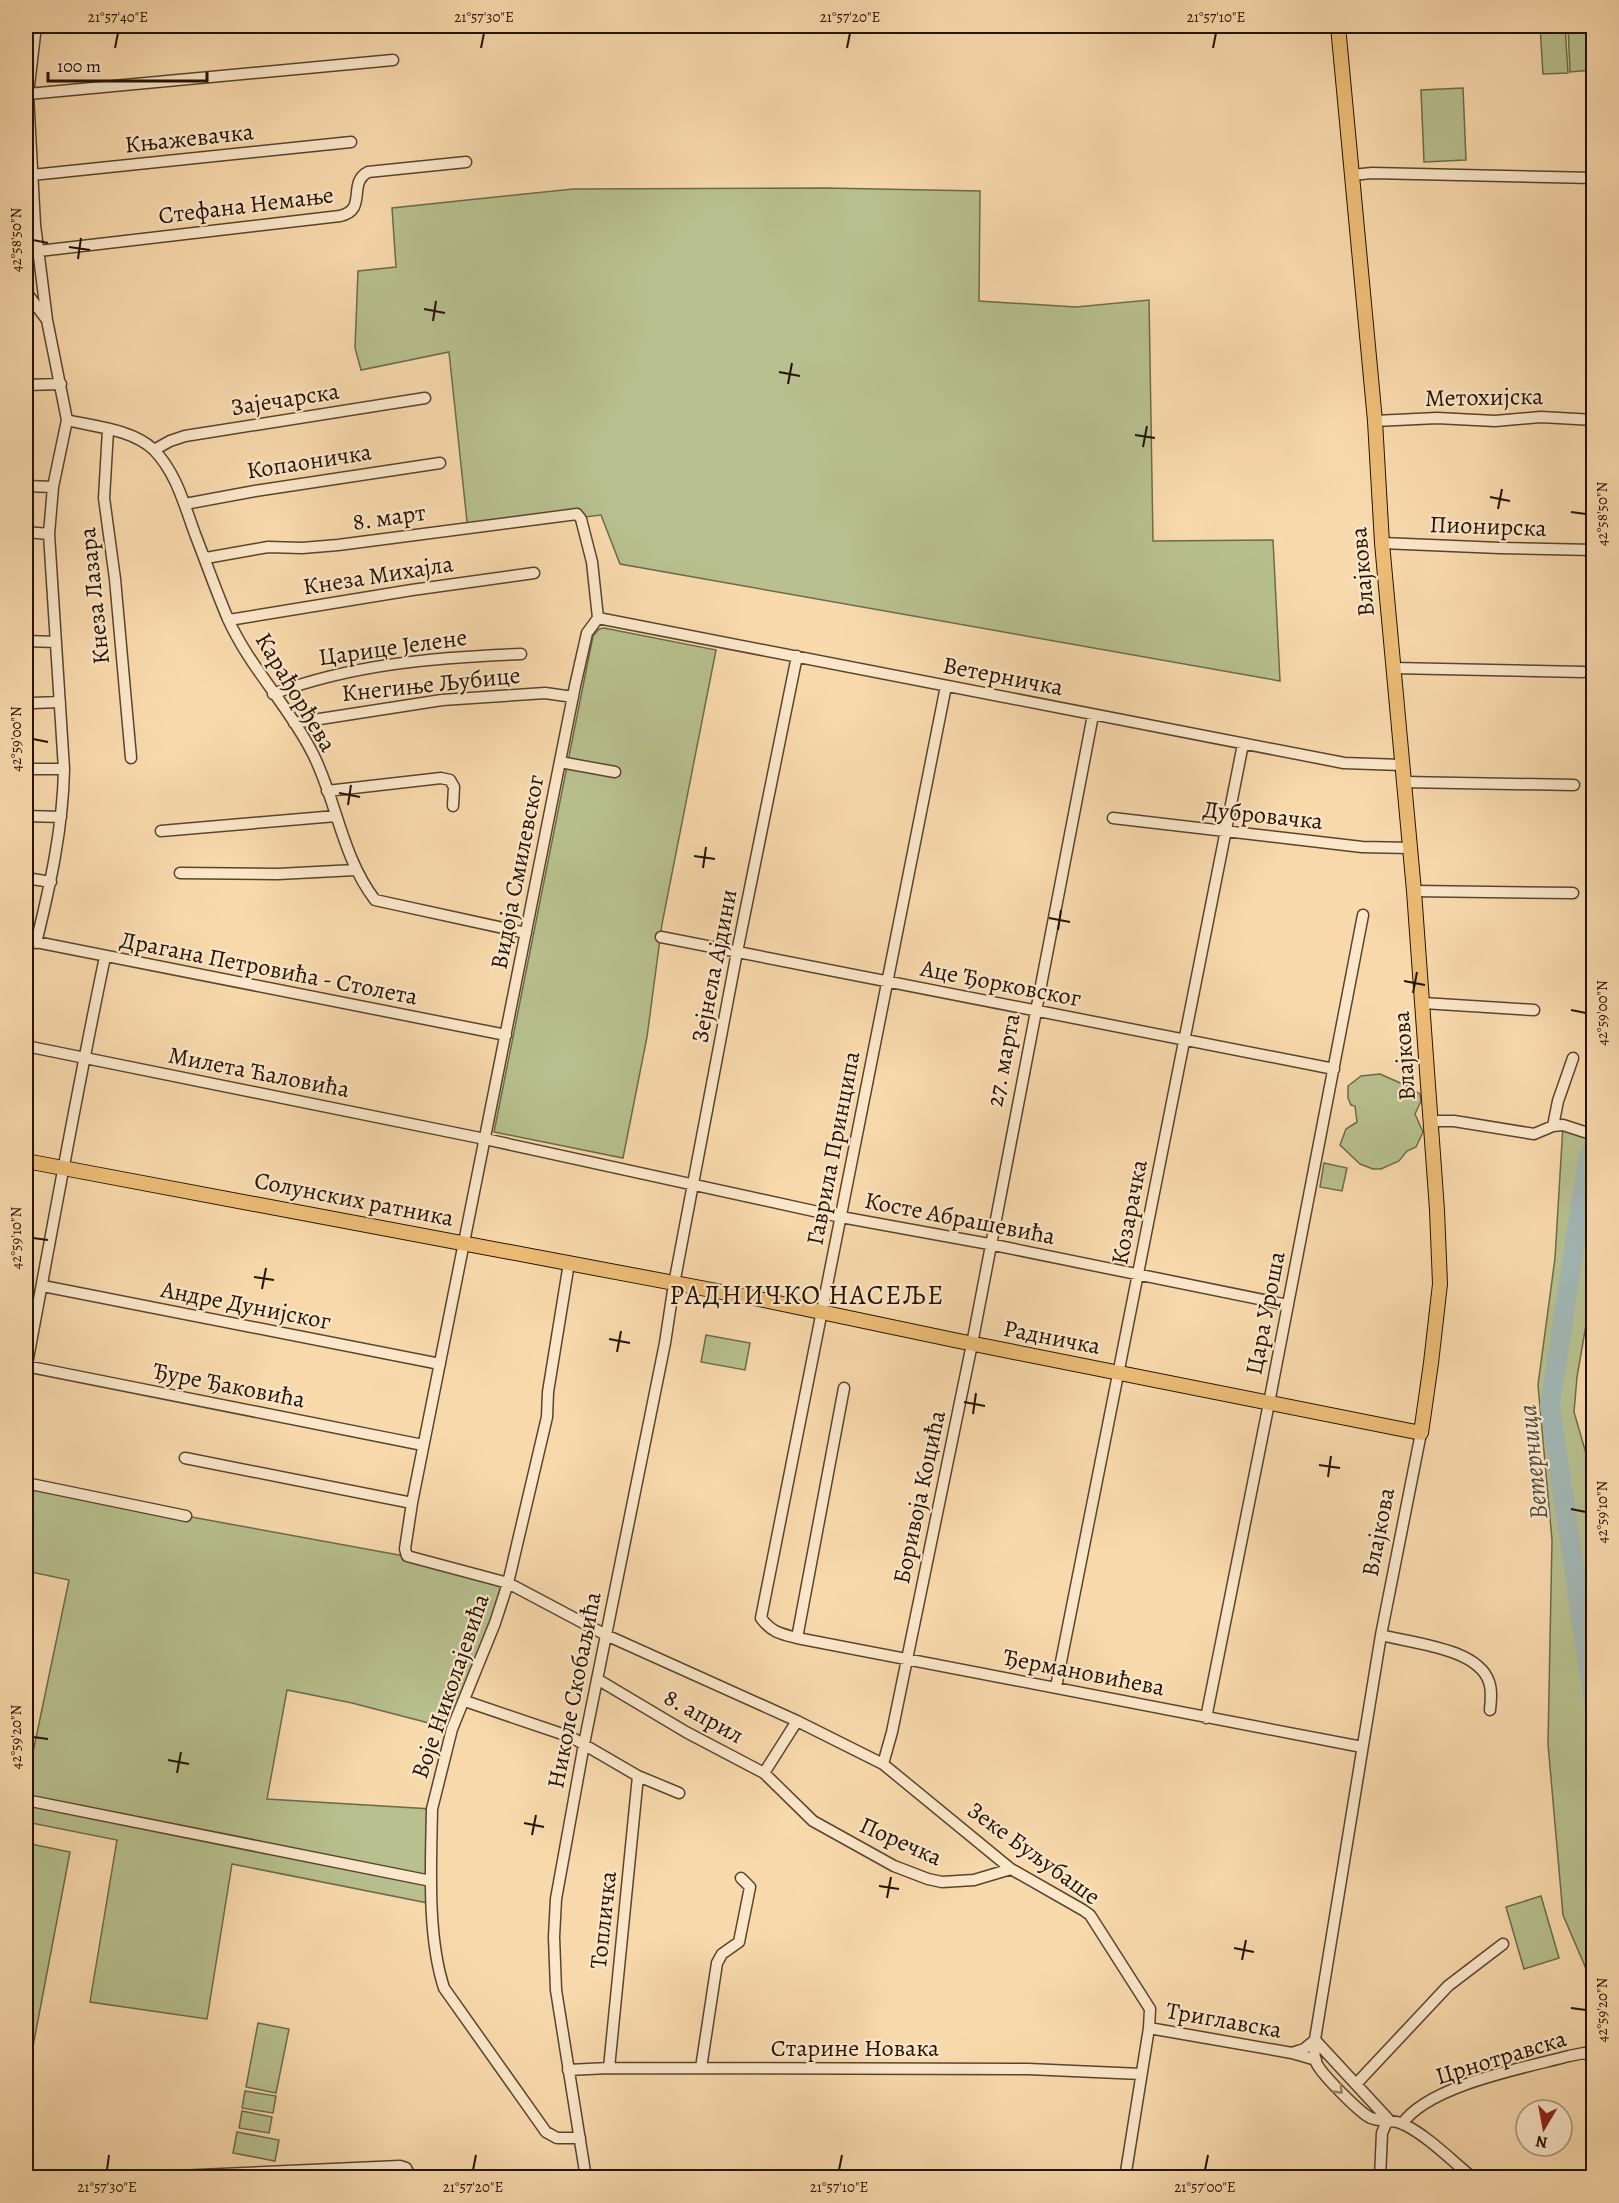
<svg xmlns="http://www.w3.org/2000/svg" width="1619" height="2203" viewBox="0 0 1619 2203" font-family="Alegreya,serif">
<rect width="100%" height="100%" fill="#f8d9ac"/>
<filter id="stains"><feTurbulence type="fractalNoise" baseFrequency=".00333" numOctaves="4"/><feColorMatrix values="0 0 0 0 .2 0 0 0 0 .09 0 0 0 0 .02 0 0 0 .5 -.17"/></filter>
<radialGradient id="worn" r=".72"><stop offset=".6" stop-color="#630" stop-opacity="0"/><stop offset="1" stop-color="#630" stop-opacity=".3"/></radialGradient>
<path fill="#b7c08e" stroke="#6e6a49" stroke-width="1.5" d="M1540 26H1565L1568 73 1543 74Z
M1568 26H1592L1593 70 1570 72Z
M1463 88 1466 160 1424 162 1421 90Z
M826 188 980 191 979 301 1076 307 1149 300 1153 541 1273 540 1280 681 620 564 601 515 468 531 449 352 361 370 355 348 358 271 396 267 392 208 573 189Z
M604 628 716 650 662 924 647 1037 623 1158 494 1132 593 636 599 629Z
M1380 1074 1407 1086 1420 1094 1421 1101 1415 1114 1423 1132 1416 1147 1407 1151 1399 1161 1381 1169H1373L1360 1164 1340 1145 1346 1129 1357 1122 1355 1106 1351 1105 1348 1098V1086L1361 1076Z
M1563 1125 1594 1135 1593 1284 1577 1377 1574 1412 1594 1481 1593 1985 1563 1915 1548 1744 1552 1540 1538 1385 1555 1258Z
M1324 1163 1347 1168 1342 1191 1320 1187Z
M706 1335 750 1343 745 1370 701 1362Z
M26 1483 186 1516 399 1555 508 1583 452 1729 352 1703 287 1690 267 1799 432 1809 433 1904 232 1864 207 2019 90 2002 117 1840 26 1822V1755L32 1757 69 1580 26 1571Z
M26 1843 70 1852 26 2083Z
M1541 1896 1559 1958 1524 1969 1506 1907Z
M258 2023 289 2029 276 2093 246 2087Z
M245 2091 276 2096 273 2113 242 2108Z
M242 2111 272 2117 269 2133 239 2128Z
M237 2132 279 2140 275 2161 233 2153Z"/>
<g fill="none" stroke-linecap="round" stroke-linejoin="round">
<path stroke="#a2b7b4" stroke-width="20" d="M1594 1146 1588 1158 1550 1406 1594 1703
M1594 1829V1841"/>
<g stroke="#59442e" stroke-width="13">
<path id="minor" d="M36 26 28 94 35 225 47 320 67 420 53 487 49 534 64 769C63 828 50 886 36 943
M28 94 393 60
M32 175 351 142
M1352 175 1372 173 1594 178
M39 251 340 216C368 210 347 183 368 172L466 162
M26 292 47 320
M26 385 61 384
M67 420C95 427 131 429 153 449 176 472 184 504 195 534 206 562 216 591 228 619 250 668 289 706 313 754 337 802 342 857 375 900L526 933
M1375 421 1437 418 1495 421 1541 417 1594 420
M108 430 104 498 115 579 131 758
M154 450 170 441 185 436 425 398
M26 486 53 487
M185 504 255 491 440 463
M26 532 49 534
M1382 543 1500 548 1594 550
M206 558 268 547 302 548 338 545 577 514 581 519 592 562 598 618
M598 618 1344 763 1401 765
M229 620 412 590 534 573
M26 641 56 642
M1393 668 1583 672
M273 694C352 664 438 657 521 654
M26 706 33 703 60 702
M294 723 442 700 545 693 573 697
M560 762 615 772
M26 769H64
M1403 782 1574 785
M327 791 441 778 450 780 454 787 453 806
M26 816 61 817
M1113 818 1362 847 1410 848
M161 831 336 816
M180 873 278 874 355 870
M26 878 51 882
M1414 891 1573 893
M661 937 1334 1069
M26 940 506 1035
M1423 1003 1534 1010
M26 1046 485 1139 841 1217 989 1244 1288 1305
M1431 1121H1454L1534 1134 1553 1126 1563 1125 1594 1135
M1553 1126 1558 1101 1573 1058
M569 1263 548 1392 547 1417 508 1583 495 1623 452 1729 432 1809C431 1865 427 1936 444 1988L546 2132 557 2138H580
M43 1286 440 1364
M26 1366 423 1445
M26 1369C52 1232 76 1094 105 957
M844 1388 797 1638 1362 1747
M1421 1433 1381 1635 1318 2021C1316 2034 1312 2050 1316 2062 1320 2073 1361 2114 1371 2118 1381 2122 1392 2119 1403 2124 1428 2136 1451 2160 1473 2178
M185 1458 412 1503 405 1549 407 1556 508 1583 606 1635 797 1721 883 1764 1011 1869 1083 1910 1090 1915 1150 2009 1149 2028 1125 2178
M26 1483 186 1516
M412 1503 575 686 587 633 598 618
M1381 1635C1411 1643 1478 1648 1489 1682 1492 1690 1491 1700 1490 1710
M797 1638C781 1634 771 1632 761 1618L946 686
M597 1679 686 1732 764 1773 813 1821 894 1866 928 1879 942 1882 974 1880 1011 1869
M1056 1687 1243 744
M465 1701 571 1737 638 1776 679 1793
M1206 1718 1269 1403 1363 915
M883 1764 892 1732 972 1344 1093 715
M764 1773 797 1721
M26 1800 431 1881
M1149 2028 1292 2053
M1315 2040 1388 2119
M1315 2040 1304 2049 1292 2053 1316 2060
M609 2068 638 1776
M701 2068 717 1963 722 1954 739 1942 750 1887 741 1878
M568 2070 609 2068 1028 2069 1141 2074
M1357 2083 1448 1986 1503 1944
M1402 2124C1429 2085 1524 2068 1569 2056L1584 2053 1594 2057
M132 2178 400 2166 406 2168 411 2178
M586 2178 556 1990 554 1937 556 1899 584 1744 665 1343 674 1284 737 952 797 656
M1380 2178 1382 2133 1388 2119"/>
</g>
<g stroke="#241304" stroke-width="16">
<path id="major" d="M26 1161 754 1298 954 1340 1421 1433 1431 1363 1440 1284 1437 1210 1414 891 1382 543 1375 421 1338 26"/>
</g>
<use href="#minor" stroke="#fae6c9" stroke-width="10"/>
<use href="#major" stroke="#ecbc76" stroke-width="14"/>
</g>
<defs><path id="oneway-chevron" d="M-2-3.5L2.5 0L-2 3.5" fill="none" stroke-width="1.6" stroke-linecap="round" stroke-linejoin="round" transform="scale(1.5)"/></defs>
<use stroke="#9a8770" href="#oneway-chevron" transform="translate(1339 2090) rotate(46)"/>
<path fill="none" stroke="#241304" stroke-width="2" d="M115 48 118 33M481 48 484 33M847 48 850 33M1213 48 1216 33M33 240 48 243M69 247 90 250M78 259 81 238M424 309 445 313M433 321 436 301M779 372 800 376M788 384 792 363M1135 435 1155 438M1143 447 1147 426M1490 497 1510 501M1498 509 1502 489M1571 512 1586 514M33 739 48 742M339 793 360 797M348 805 351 785M694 856 715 859M703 868 706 847M1049 918 1070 922M1058 930 1061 910M1404 981 1425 985M1413 993 1417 972M1571 1010 1586 1013M33 1238 48 1240M254 1277 274 1280M262 1289 266 1268M609 1339 630 1343M617 1352 621 1331M964 1402 985 1406M973 1414 976 1393M1319 1465 1340 1468M1328 1477 1331 1456M1571 1509 1586 1512M33 1737 48 1739M168 1760 189 1764M177 1773 181 1752M524 1823 544 1827M532 1835 536 1815M879 1886 899 1889M887 1898 891 1877M1234 1948 1254 1952M1242 1960 1246 1940M1571 2008 1586 2010M107 2170 109 2155M473 2170 476 2155M839 2170 842 2155M1205 2170 1208 2155"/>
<g text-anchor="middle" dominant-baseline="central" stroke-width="4.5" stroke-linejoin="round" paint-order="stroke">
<g font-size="24" fill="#241304" stroke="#fae6c9">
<text transform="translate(189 138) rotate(-6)">Књажевачка</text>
<text transform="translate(246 205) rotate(-7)">Стефана Немање</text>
<text transform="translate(1484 397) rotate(-1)">Метохијска</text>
<text transform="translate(285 399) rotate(-9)">Зајечарска</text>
<text transform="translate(309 461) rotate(-9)">Копаоничка</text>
<text transform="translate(389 517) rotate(-8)">8. март</text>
<text transform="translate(1488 526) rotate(2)">Пионирска</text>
<text transform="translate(1362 572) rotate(-95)">Влајкова</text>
<text transform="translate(378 575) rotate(-9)">Кнеза Михајла</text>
<text transform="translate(94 596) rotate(-96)">Кнеза Лазара</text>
<text transform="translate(393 647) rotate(-8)">Царице Јелене</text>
<text transform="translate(1003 676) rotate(11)">Ветерничка</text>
<text transform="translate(431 684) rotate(-6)">Кнегиње Љубице</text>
<text transform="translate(296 692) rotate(59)">Карађорђева</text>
<text transform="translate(1263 815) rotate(6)">Дубровачка</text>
<text transform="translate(517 872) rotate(-79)">Видоја Смилевског</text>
<text transform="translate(714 966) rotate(-79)">Зејнела Ајдини</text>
<text transform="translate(269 968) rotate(11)">Драгана Петровића - Столета</text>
<text transform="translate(1001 983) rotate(11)">Аце Ђорковског</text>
<text transform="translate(1404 1056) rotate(-94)">Влајкова</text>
<text transform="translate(1003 1060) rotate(-79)">27. марта</text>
<text transform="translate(259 1072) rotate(11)">Милета Ћаловића</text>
<text transform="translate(833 1148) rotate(-79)">Гаврила Принципа</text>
<text transform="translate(354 1199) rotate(11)">Солунских ратника</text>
<text transform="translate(1129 1212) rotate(-79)">Козарачка</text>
<text transform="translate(960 1218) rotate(11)">Косте Абрашевића</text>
<text transform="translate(246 1305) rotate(11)">Андре Дунијског</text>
<text transform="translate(1265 1313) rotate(-79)">Цара Уроша</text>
<text transform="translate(1052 1337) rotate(11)">Радничка</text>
<text transform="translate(229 1385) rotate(11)">Ђуре Ђаковића</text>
<text transform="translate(919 1497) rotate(-78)">Боривоја Коцића</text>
<text transform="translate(1378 1532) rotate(-79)">Влајкова</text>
<text transform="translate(1084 1672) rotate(11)">Ђермановићева</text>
<text transform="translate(450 1686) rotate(-71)">Воје Николајевића</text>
<text transform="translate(574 1690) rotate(-79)">Николе Скобаљића</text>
<text transform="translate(704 1716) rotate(29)">8. април</text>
<text transform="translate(901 1841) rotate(24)">Поречка</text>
<text transform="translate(1034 1853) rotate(36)">Зеке Буљубаше</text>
<text transform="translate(603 1920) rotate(-84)">Топличка</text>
<text transform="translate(1224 2020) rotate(10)">Триглавска</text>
<text x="855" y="2048">Старине Новака</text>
<text transform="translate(1501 2057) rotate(-17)">Црнотравска</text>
</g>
<g font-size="26" font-style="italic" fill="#504c42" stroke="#fae6c9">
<text transform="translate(1533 1462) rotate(-96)">Ветерница</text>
</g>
<g font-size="27" letter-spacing="1.5" fill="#241304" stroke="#fae6c9">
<text x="807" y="1295">РАДНИЧКО НАСЕЉЕ</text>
</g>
</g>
<rect width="1619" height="2203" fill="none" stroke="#f8d9ac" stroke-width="66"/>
<g transform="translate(1544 2128) rotate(190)"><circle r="28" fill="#fae6c9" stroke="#a4927a" stroke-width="1.5"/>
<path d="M0-4.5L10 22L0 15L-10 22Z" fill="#8f2418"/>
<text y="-9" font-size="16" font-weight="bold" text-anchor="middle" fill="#241304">N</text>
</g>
<path d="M48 72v9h159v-9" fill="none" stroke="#241304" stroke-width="3"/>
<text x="57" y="72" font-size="18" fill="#241304" stroke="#fae6c9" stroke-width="4.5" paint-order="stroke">100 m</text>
<rect x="33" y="33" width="1553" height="2137" fill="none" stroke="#241304" stroke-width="2"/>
<g font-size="15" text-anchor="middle" fill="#241304">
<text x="118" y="22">21°57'40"E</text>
<text x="484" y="22">21°57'30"E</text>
<text x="850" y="22">21°57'20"E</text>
<text x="1216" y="22">21°57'10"E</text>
<text transform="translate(16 240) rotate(-90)" y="5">42°58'50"N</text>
<text transform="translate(1602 514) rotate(-90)" y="5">42°58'50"N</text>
<text transform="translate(16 739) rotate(-90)" y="5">42°59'00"N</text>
<text transform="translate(1602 1013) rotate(-90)" y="5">42°59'00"N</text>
<text transform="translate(16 1238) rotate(-90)" y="5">42°59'10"N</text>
<text transform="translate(1602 1512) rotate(-90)" y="5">42°59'10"N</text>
<text transform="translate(16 1737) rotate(-90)" y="5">42°59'20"N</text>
<text transform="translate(1602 2010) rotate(-90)" y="5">42°59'20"N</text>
<text x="107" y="2192">21°57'30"E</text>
<text x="473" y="2192">21°57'20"E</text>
<text x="839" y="2192">21°57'10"E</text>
<text x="1205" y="2192">21°57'00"E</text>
</g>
<rect width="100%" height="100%" filter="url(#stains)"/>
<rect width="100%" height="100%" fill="url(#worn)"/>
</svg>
